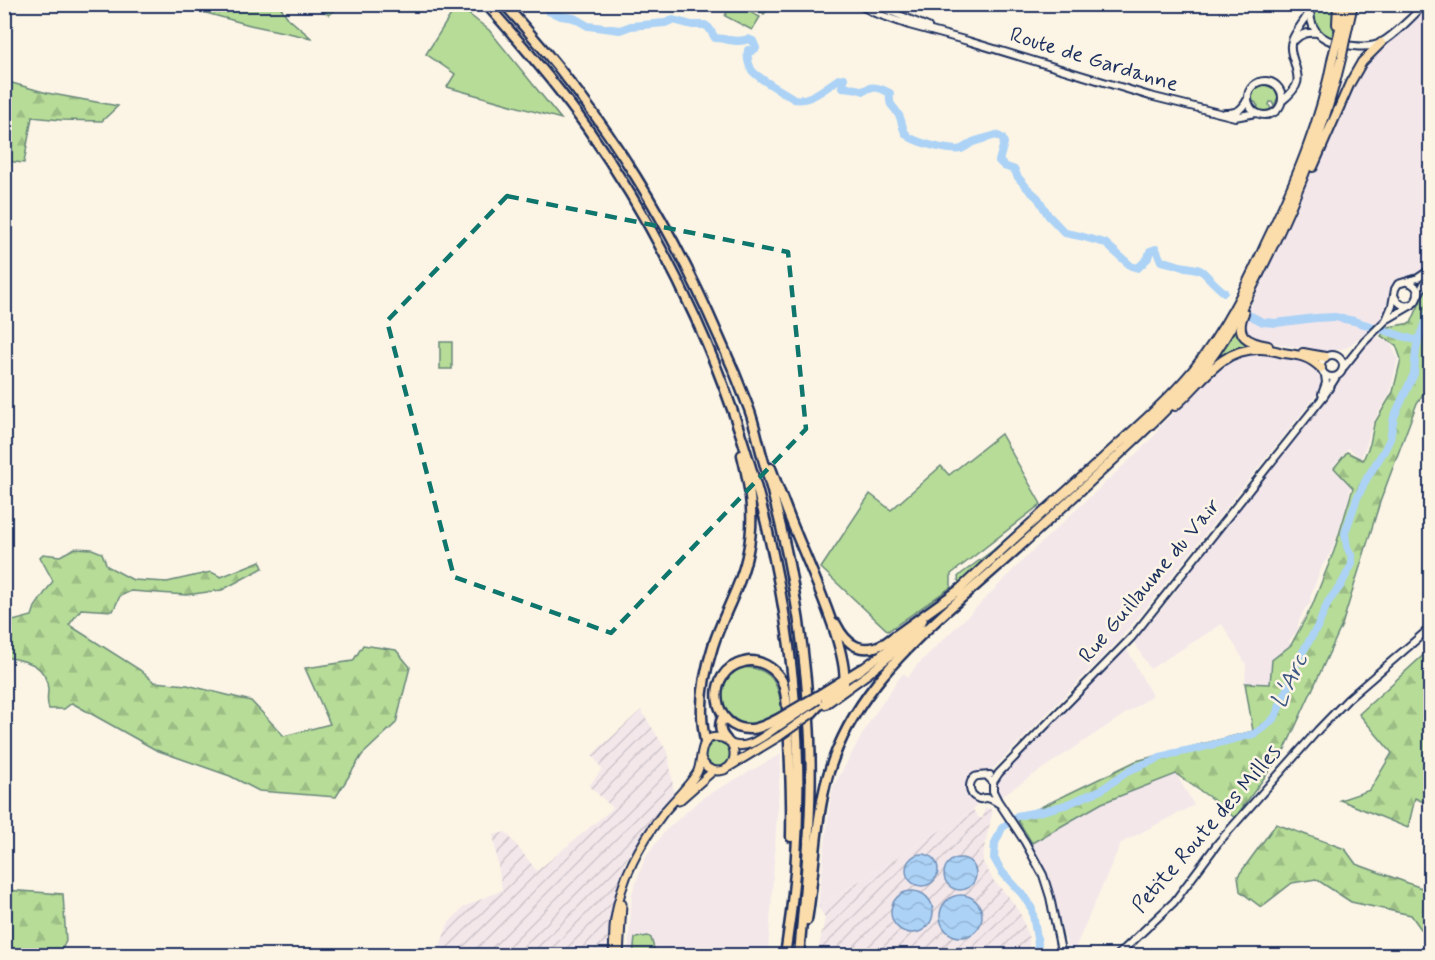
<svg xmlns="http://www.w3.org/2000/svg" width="1435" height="960" viewBox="0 0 1435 960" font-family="Mynerve,sans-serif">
<defs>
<pattern id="industrial-furrows" width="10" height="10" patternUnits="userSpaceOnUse" patternTransform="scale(1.5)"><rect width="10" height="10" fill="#f3e7ea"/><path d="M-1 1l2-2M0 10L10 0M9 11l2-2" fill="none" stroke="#d0c6cb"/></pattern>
<pattern id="forest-firs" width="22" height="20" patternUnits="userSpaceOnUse" patternTransform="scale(1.5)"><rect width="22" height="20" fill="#b6dc97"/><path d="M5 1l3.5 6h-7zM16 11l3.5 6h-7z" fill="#9cbd85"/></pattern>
<pattern id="water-waves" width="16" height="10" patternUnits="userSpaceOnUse" patternTransform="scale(1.5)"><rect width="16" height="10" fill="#acd2f6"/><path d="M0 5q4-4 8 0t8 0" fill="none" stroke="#93b5d5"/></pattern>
</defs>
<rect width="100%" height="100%" fill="#fcf5e5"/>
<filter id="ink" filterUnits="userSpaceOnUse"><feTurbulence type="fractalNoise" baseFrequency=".0167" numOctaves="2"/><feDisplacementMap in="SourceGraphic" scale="12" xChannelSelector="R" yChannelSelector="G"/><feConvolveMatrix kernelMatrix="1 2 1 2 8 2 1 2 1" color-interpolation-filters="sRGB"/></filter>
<g filter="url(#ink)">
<path fill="#f3e7ea" d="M1430 9V262L1426 271 1416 276 1395 281 1391 294 1392 298 1387 313 1382 320 1346 348 1324 352 1250 339 1245 332 1243 321 1354 79 1371 56 1418 15Z
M1375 336 1391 344 1398 358 1390 393 1372 424 1367 443 1361 458 1348 448 1332 468 1351 487 1349 493 1350 494 1332 551 1322 566 1310 597 1311 602 1304 610 1298 624V629L1289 641 1291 645 1272 660 1270 684 1245 683 1246 664 1222 624 1150 669 1134 642 1174 594 1184 580 1306 423 1335 383Z
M1278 354 1299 358 1314 366 1323 377V387L1149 604 1118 641 994 768 985 773H977L967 782V790L975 803 976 806 973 810 818 907 829 809 833 787 870 721 900 677 904 673 908 678 916 666 982 602 1027 556 1139 451 1155 435 1160 426 1225 363 1235 358 1251 355Z
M1127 649 1152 696 1000 797 996 789 999 778 1003 772Z
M781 754 768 955 628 956 632 893 645 858 665 831 702 798Z
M1176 774 1194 805 1121 843 1072 955H1070L1047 875 1031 844 1102 803Z"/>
<path fill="url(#industrial-furrows)" d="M641 710 668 753 674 792 626 860 611 917 609 955H437L448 924 464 907 502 890 493 835 506 832 537 871 613 808 589 786 602 769 592 755Z
M986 807 993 811 984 848 983 862 994 881 1009 897 1021 915 1029 938 1028 955 817 956 825 918 818 907 973 810 979 818H983L984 811Z"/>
<path fill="#b6dc97" stroke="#68867a" stroke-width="1.5" d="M197 5H279L288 18 311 38 250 25 195 10Z
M315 5H341L329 15Z
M457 5 489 30 561 119 447 87 455 74 426 54Z
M735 5 760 17 752 30 725 16 730 5Z
M743 5H771L764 14Z
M1313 5H1336L1332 40C1318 32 1311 21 1313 5Z
M1264 85C1272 87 1276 89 1278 97L1274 106 1272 102H1270L1269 105 1271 109C1266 112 1261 111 1257 108L1258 106 1255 102H1252C1251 92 1255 88 1264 85Z
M1238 324 1252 346 1236 349 1217 359H1216Z
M440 342H452V369H440Z
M1001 434 1041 504 951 574V587L888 631 821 568 870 494 891 510 941 466 949 475Z
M1029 519 1031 520 959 583 958 577 961 574 992 551Z
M739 667C773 667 777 682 783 711 775 715 767 722 758 724 750 726 742 724 735 720 712 706 720 680 739 667Z
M718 741C739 746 732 772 711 766L708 761 705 760C703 750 708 743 718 741Z
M648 936 651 938 656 955H649L648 951 636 953V955H633L635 938Z"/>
<path fill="url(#forest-firs)" stroke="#68867a" stroke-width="1.5" d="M5 81 47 93 118 106 102 121 61 120 32 117 24 163 5 161Z
M1430 280V384L1417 403 1380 502 1342 625 1285 749 1235 818 1212 799 1176 774 1102 803 1032 843 1015 816 1037 809 1136 761 1253 731 1245 683 1270 684 1272 660 1291 645 1312 606 1334 551 1353 488 1334 468 1347 452 1363 460 1370 444 1374 424 1393 392 1401 359 1396 345 1381 336 1388 327 1411 323Z
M75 548 92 549 102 553 107 566 133 580 167 582 211 572 221 577 260 561 263 568 222 590 186 595 131 591 120 596 113 611 81 609 69 625 140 670 154 682 187 685 251 701 284 736 330 724 305 668 353 661 363 645 396 650 410 667 396 723 362 755 336 797 259 791 230 776 156 750 72 703 64 709H49C46 701 48 697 48 689 46 663 26 661 5 657V623L32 616 35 607 53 581 40 557 43 554 60 556Z
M1430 649V805L1415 798 1408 828 1340 800 1370 790 1392 753 1359 714Z
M1276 824 1345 849 1356 864 1430 891V931L1421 929 1411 915 1351 902 1316 879 1292 883 1261 907 1240 891 1238 876Z
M5 890 63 894 66 941 59 955H5Z"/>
<path fill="url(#water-waves)" stroke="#7291b9" stroke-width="1.5" d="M906 870a16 16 0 1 1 32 0a16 16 0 1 1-32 0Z
M944 874a16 16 0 1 1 32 0a16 16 0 1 1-32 0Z
M891 912a21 21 0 1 1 42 0a21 21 0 1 1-42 0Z
M940 916a21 21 0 1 1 42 0a21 21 0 1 1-42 0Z"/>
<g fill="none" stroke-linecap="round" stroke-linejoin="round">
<path stroke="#acd2f6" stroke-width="8" d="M542 4 548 11 561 16 574 18 588 26 620 30 631 26 665 23 673 20 692 25H705L709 28 715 38C726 38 737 44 748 39L753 41 756 48 752 51 748 50C747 56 748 63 751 69 755 77 784 92 794 99 811 102 826 87 839 79L844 78V81L842 87C849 88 856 88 864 91 872 84 882 89 890 93 889 108 892 103 898 114 903 120 901 129 907 135 913 142 952 152 961 149 965 148 969 144 973 142 980 139 988 138 996 135L1002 138 1004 143 999 161 1004 166 1015 170 1017 176 1028 189 1038 198 1048 215 1065 233 1080 236 1105 243 1131 266 1138 268 1148 258 1150 251 1156 249 1161 261C1168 262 1174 264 1180 266 1188 268 1196 267 1203 272 1210 279 1216 286 1224 292
M1251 316 1263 322 1276 323 1315 318 1335 317 1354 321 1418 341
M1036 956 1038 944 1032 909 1023 895 1002 872 994 858 995 843 1002 828 1017 816 1043 811 1065 805 1101 790 1130 770 1159 758 1171 754 1200 748 1254 734 1267 725 1275 717 1289 684 1298 660 1319 624 1328 602 1341 585 1352 564V557L1347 547 1345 533 1357 498 1367 478 1384 451 1390 439 1394 417 1414 374 1416 350 1418 341 1430 310"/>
<g stroke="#1b2f5e" stroke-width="10">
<path id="secondary" d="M858 4 875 13 909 25 968 41 1150 96 1235 117 1256 113
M873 4 928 27
M1311 4C1306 35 1328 44 1354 46 1363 47 1374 47 1382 42 1393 36 1416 14 1424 4
M1295 40C1302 33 1308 32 1318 33
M1248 98a17 17 0 1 1 34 0a17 17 0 1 1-34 0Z
M1282 101C1303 84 1299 79 1292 55 1291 51 1290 45 1292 41 1294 33 1305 21 1309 12
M1225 113C1237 113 1242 110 1247 100
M1419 294 1430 271
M1394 295C1398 305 1406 309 1415 302 1421 293 1417 284 1407 282
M1386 320 1392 306 1395 289 1398 284 1418 278 1430 270
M1321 366a11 11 0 1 1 22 0a11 11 0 1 1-22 0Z
M1343 368 1363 343 1386 320 1412 305
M1322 394 1326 383 1325 375
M990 775C985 776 979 775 975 777 968 782 968 794 977 798 982 801 980 798 986 798 991 798 996 802 1000 804
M987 776 993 782V791L998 801 1025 842 1043 875 1050 897 1062 956
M993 782 999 773 1132 637 1324 396 1336 377
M1117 956 1174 902 1218 843 1318 730 1348 699 1430 628"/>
</g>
<g stroke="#1b2f5e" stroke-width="11">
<path id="primary" d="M859 671 895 644 923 620
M825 705 868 674 923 629
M731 744C749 751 764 735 779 726
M701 758C705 769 713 773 724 770L780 736
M679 801 713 771
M613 956C614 944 613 931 615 919 621 878 640 844 664 812 675 799 688 787 697 773 704 761 696 732 722 738 736 742 737 758 729 767
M619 956 622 904"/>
</g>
<g stroke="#1b2f5e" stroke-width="12">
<path id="trunk" d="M1337 24 1338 4
M1339 33 1345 4
M1346 35 1353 4
M1313 167 1350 83 1362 62 1381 43
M1244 313C1234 337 1248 342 1268 346
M1303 353 1325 357
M1175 406C1202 383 1220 348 1260 349 1268 349 1276 351 1283 353 1299 355 1309 356 1321 368
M1018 548C1049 520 1079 492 1109 464 1140 435 1172 406 1199 374 1224 344 1241 310 1258 276 1294 205 1324 132 1342 55
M959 590C1005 546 1053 504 1100 461 1132 431 1166 403 1194 369 1226 329 1245 289 1266 243 1295 183 1321 122 1333 56"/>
</g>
<g stroke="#1b2f5e" stroke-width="13">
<path id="motorway" d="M486 4C522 44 557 85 588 129 754 366 831 668 785 956
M504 4C553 58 598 115 636 177 668 228 695 282 719 337 730 361 740 385 749 409 755 425 758 442 763 459 790 550 806 644 810 739 813 811 805 883 799 956
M771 468C779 490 787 512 796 533 808 563 853 660 843 688L821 703 810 715
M836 624C847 646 862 655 885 643L959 590
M819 695 861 669
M723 716C719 724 719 732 726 739
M778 719C770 723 761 728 752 729 712 732 703 671 744 662 759 658 775 668 782 681 787 693 787 709 788 722 790 760 792 799 791 837
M705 742C704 733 702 724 702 715 701 692 706 668 713 646 723 614 742 585 748 551 755 518 750 487 742 455
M807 920C815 873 815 820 828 775 849 704 897 656 950 608 973 588 996 568 1018 548"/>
</g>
<use href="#secondary" stroke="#fcf5e5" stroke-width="6"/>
<use href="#primary" stroke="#fbddab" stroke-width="7"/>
<use href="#trunk" stroke="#fbddab" stroke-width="8"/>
<use href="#motorway" stroke="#fbddab" stroke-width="8"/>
<g stroke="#1b2f5e" stroke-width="11" stroke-linecap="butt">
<path id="primary-bridge" d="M779 726 818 700
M780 736 810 715"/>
</g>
<g stroke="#1b2f5e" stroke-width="12" stroke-linecap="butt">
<path id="trunk-bridge" d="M1342 55 1346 35
M1333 56 1339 33"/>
</g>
<g stroke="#1b2f5e" stroke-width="13" stroke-linecap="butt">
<path id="motorway-bridge" d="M778 719 819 695"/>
</g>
<use href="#primary-bridge" stroke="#fbddab" stroke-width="7"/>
<use href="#trunk-bridge" stroke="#fbddab" stroke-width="8"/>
<use href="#motorway-bridge" stroke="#fbddab" stroke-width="8"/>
</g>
</g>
<path fill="none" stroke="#0f766e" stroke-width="4.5" stroke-dasharray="12 8" stroke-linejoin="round" d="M507 196 788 252 806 429 611 633 454 577 387 321Z"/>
<g text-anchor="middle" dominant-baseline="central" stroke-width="5" stroke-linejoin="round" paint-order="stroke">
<g font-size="22" fill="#1b2f5e" stroke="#fcf5e5">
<text transform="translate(1094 60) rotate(17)">Route de Gardanne</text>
<text transform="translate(1150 581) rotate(-50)">Rue Guillaume du Vair</text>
<text transform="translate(1207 829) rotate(-49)">Petite Route des Milles</text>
</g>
<g font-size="24" font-style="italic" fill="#3f5884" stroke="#fcf5e5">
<text transform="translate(1290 681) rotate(-65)">L'Arc</text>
</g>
</g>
<rect width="1435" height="960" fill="none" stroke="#fcf5e5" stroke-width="24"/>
<rect x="12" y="12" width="1411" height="936" fill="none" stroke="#1b2f5e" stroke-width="2" filter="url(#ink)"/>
</svg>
